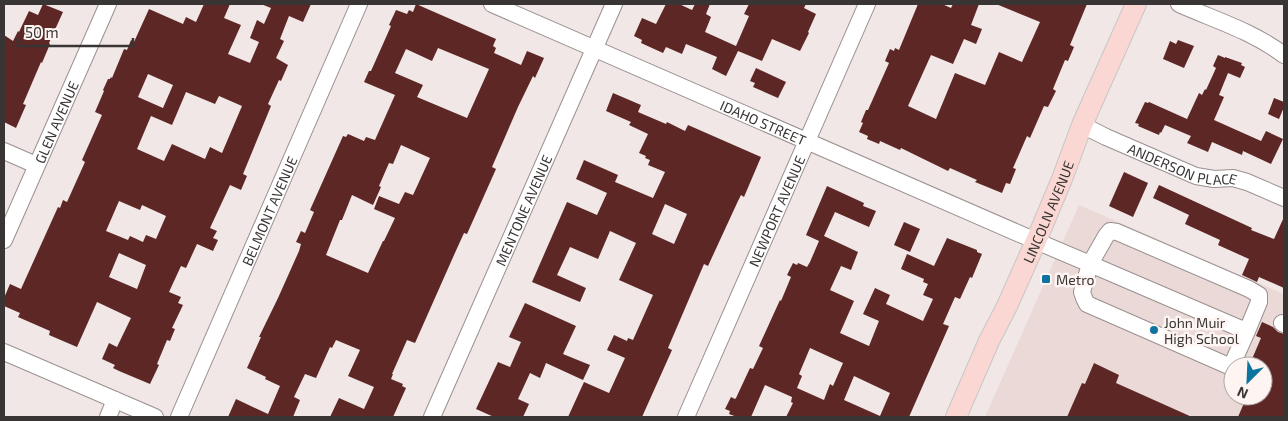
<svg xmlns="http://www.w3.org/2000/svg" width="1288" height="421" viewBox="0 0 1288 421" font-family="'Exo 2',sans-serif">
<rect width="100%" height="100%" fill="#f1e7e6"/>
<path fill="#ebd9d7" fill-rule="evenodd" d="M1079 205 1284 294V417H985ZM1233 366H1263V396H1233Z"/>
<path fill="#5d2725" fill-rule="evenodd" d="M43 4 63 12 49 43 50 44 42 63 41 62 23 104 26 105 16 128 4 122V35L13 41 18 31 19 32 29 11 38 15Z
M204 4H230L224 18 241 25 228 54 250 63 259 42 250 38 257 20 264 24 271 8 261 4H311L303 22 289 16 280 39 284 41 276 58 288 65 281 81 279 80 268 104 271 106 243 174 247 176 241 190 230 185 210 228 217 231 213 238 218 240 213 251 197 244 186 268 181 266 169 292 181 297 178 303 183 305 172 328 175 329 170 341 167 340 157 364 159 365 150 384 119 371 113 368 115 365 102 359 109 343 117 347 131 318 97 302 77 347 49 335 50 331 18 317 20 313 4 306V298L10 284 21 289 58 207 60 208 63 200 67 202 85 162 82 160 102 115 95 112 104 91 103 90 108 79H110L111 77 112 78 124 49 127 50 131 40 134 42 149 9 183 24 186 17 196 22ZM148 74 173 85 163 108 138 97ZM186 92 215 104 219 96 242 106 222 153 210 147 205 159 172 144 164 161 137 149 151 116 172 125ZM119 201 140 210 142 205 166 216 156 239 146 235 143 242 130 236 128 240 106 231ZM119 253 146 265 137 289 109 277Z
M416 4 496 39 493 46 496 48 494 53 521 65 527 51 544 58 535 78 533 76 518 107 492 167 496 169 467 234 464 233 454 255 415 343 407 340 392 374H393L391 379 403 384 402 386 406 388 393 417H330L339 398 364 409 374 387 348 376 360 350 336 340 332 348 330 347 316 378 305 374 294 397 300 400 293 417H228L236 399 268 414 280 386 265 379 266 377 247 368 261 337H259L278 298 299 251 301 244 296 242 301 231 305 233 314 212 310 210 343 136 346 137 348 134 364 141 366 137 375 140 395 95 364 82 369 71H371L391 26 389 25 396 10 407 14 409 10 413 12ZM438 48 489 69 467 118 417 97 423 85 395 73 406 49 432 61ZM401 145 430 158 413 195 405 192 399 204 379 196 374 209 395 218 384 241H383L368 273 326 255 340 220H342L352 195 373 205 381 187 379 186 389 163 393 164Z
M666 4H679L692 10 695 4H710L706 14 711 17 705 32 736 46 749 16 744 14 749 4H806L804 8 816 14 808 32 809 33 800 51 772 39 762 61 738 51 726 76 712 69 717 57 686 44 682 54 666 47 663 53 641 43 642 40 634 36 642 18 656 24Z
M918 4H942L951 8 953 4H979L971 25 982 29 976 44 964 39 953 64 931 55 908 106 936 119 955 73 985 85 999 52 1022 62 1040 22 996 4H1087L1070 45 1074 47 1068 61 1065 60 1053 89 1056 91 1048 107 1044 106 1030 138 1027 136 1013 168 1016 169 1010 184 1006 183 1002 193 975 182 977 180 950 168 948 171 901 148 900 150 880 141 879 144 867 139 868 136 859 132 863 123 861 122 866 110H868L889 63 885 61 890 49 894 51 895 48 899 50Z
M1178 40 1194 46 1184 68 1163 59 1170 41 1176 44Z
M1218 55 1225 58V57L1242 63 1241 65 1245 67 1240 78 1228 73 1219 95 1224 97 1214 120 1261 141 1266 131 1283 139 1271 164 1243 151 1242 155 1212 142 1208 152 1187 143 1191 136 1165 125 1161 133 1160 132 1159 135 1138 126 1139 124 1135 123 1145 102 1148 103 1149 102 1187 119 1199 93 1202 95 1205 89 1206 90 1216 68 1213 66Z
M756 68 786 82 778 98 753 87 755 83 750 81Z
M613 93 641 105 638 112 666 124 667 122 685 131 688 125 761 157 744 197 741 195 738 201 708 266 704 264 668 348 672 350 642 417H568L584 382 609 393 625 358 607 350 614 335 627 341 628 338 633 340 653 295 619 280 636 243 610 231 598 259 570 247 557 275 586 288 580 302 532 282 567 202 597 215 607 193 576 179 584 160 618 175 615 182 653 198 665 172 648 165 650 160 645 158 646 156 639 153 648 134 629 125 631 122 606 111ZM665 204 687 214 674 244 652 234Z
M1274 98 1284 102V107L1279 119 1268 114Z
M1124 172 1148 183 1133 217 1109 206Z
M1159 185 1252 228 1251 230 1274 239 1284 217V288L1259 277 1257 282 1242 275 1249 259 1218 245 1220 240 1185 224 1189 215 1153 198Z
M827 186 864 203 863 206 876 211 869 227 835 212 824 236 858 252 851 270 841 266 830 290 854 301 840 333 869 346 879 321 863 314 875 288 890 295 886 304 923 321 933 299 923 295 928 284 923 282 924 279 901 269 907 254 934 266 947 238 977 250V252L982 254 972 278 970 277 960 299 955 297 943 324 949 326 909 417H786L793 403 791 402 792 397 765 385 751 417H737L729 414 730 411 725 409 731 397 735 399 736 398 750 368 753 369 763 348 759 346 780 300 781 301 791 277 787 275 793 263 797 265 798 263 807 267 810 262 819 241 806 235ZM810 348 843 363 833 386 830 384 824 400 797 388 802 376 799 374ZM854 376 890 393 880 416 844 400Z
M904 222 920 229 910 252 894 245Z
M525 303 576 326 563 354 590 365 583 380 546 363 540 378 530 373 518 399 529 404 523 417H494L476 409 498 362 510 367 521 342 509 337Z
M1262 322 1273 327 1278 332 1284 334V417H1238L1247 396H1263V366H1249L1261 338 1256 336Z
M1094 363 1119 375 1116 383 1192 417H1067L1082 383 1085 384Z"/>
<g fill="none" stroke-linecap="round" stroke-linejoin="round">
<g stroke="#99908f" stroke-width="18">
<g id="minor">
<path id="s1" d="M492 4 1036 241 1090 264 1239 328 1247 331 1231 367 1087 304 1084 298 1082 292 1090 264 1106 236 1110 231 1117 232 1249 289 1259 295V302L1247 331"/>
<path d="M1179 4C1215 20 1252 31 1284 55"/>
<path id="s2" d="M1082 125 1106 137 1196 176 1214 179 1233 178 1247 182 1284 198"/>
<path d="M4 151 36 165"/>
<path id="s3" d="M4 240 108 4"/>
<path d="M1282 323 1284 324"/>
<path d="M4 352 155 417"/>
<path d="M108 417 115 400"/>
<path id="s4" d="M179 417 359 4"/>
<path id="s5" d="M432 417 614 4"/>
<path id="s6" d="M686 417 867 4"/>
</g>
</g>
<g stroke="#c7c6c6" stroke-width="22">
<g id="major">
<path id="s7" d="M956 417 989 341 1007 306 1036 241 1062 179 1082 125 1136 4"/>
</g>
</g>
<use href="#minor" stroke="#fff" stroke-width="16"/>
<use href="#major" stroke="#fbd7d3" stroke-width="20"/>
</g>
<g fill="#0d74a0" stroke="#fef5f3" stroke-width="2">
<rect x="1041" y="274" width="10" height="10" rx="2.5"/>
<circle cx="1154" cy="330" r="5"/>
</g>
<g text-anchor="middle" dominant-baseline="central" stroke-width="5" stroke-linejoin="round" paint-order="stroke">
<g font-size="14" fill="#383534" stroke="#fef5f3">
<text stroke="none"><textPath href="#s3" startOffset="129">GLEN AVENUE</textPath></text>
<text stroke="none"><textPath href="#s1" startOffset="296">IDAHO STREET</textPath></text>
<text stroke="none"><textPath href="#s2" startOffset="109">ANDERSON PLACE</textPath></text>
<text stroke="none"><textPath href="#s4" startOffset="225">BELMONT AVENUE</textPath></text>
<text stroke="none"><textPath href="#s5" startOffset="226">MENTONE AVENUE</textPath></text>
<text stroke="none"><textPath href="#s6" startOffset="225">NEWPORT AVENUE</textPath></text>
<text stroke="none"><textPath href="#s7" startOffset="225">LINCOLN AVENUE</textPath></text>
</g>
<g font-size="14" fill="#383534" stroke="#fef5f3" text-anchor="start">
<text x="1056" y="279">Metro</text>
<text x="1164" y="322">John Muir<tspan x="1164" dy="16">High School</tspan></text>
</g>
</g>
<rect width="1288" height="421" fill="none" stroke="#383534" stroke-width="10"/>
<g transform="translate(1248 381) rotate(204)"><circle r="24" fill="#fef5f3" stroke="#afa8a7"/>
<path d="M0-4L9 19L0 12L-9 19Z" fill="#0d74a0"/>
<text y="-8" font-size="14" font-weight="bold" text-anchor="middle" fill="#383534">N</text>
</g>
<path d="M18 38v8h115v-8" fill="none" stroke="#383534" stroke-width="2.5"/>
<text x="25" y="38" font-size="15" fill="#383534" stroke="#fef5f3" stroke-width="4" paint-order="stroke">50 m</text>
</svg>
